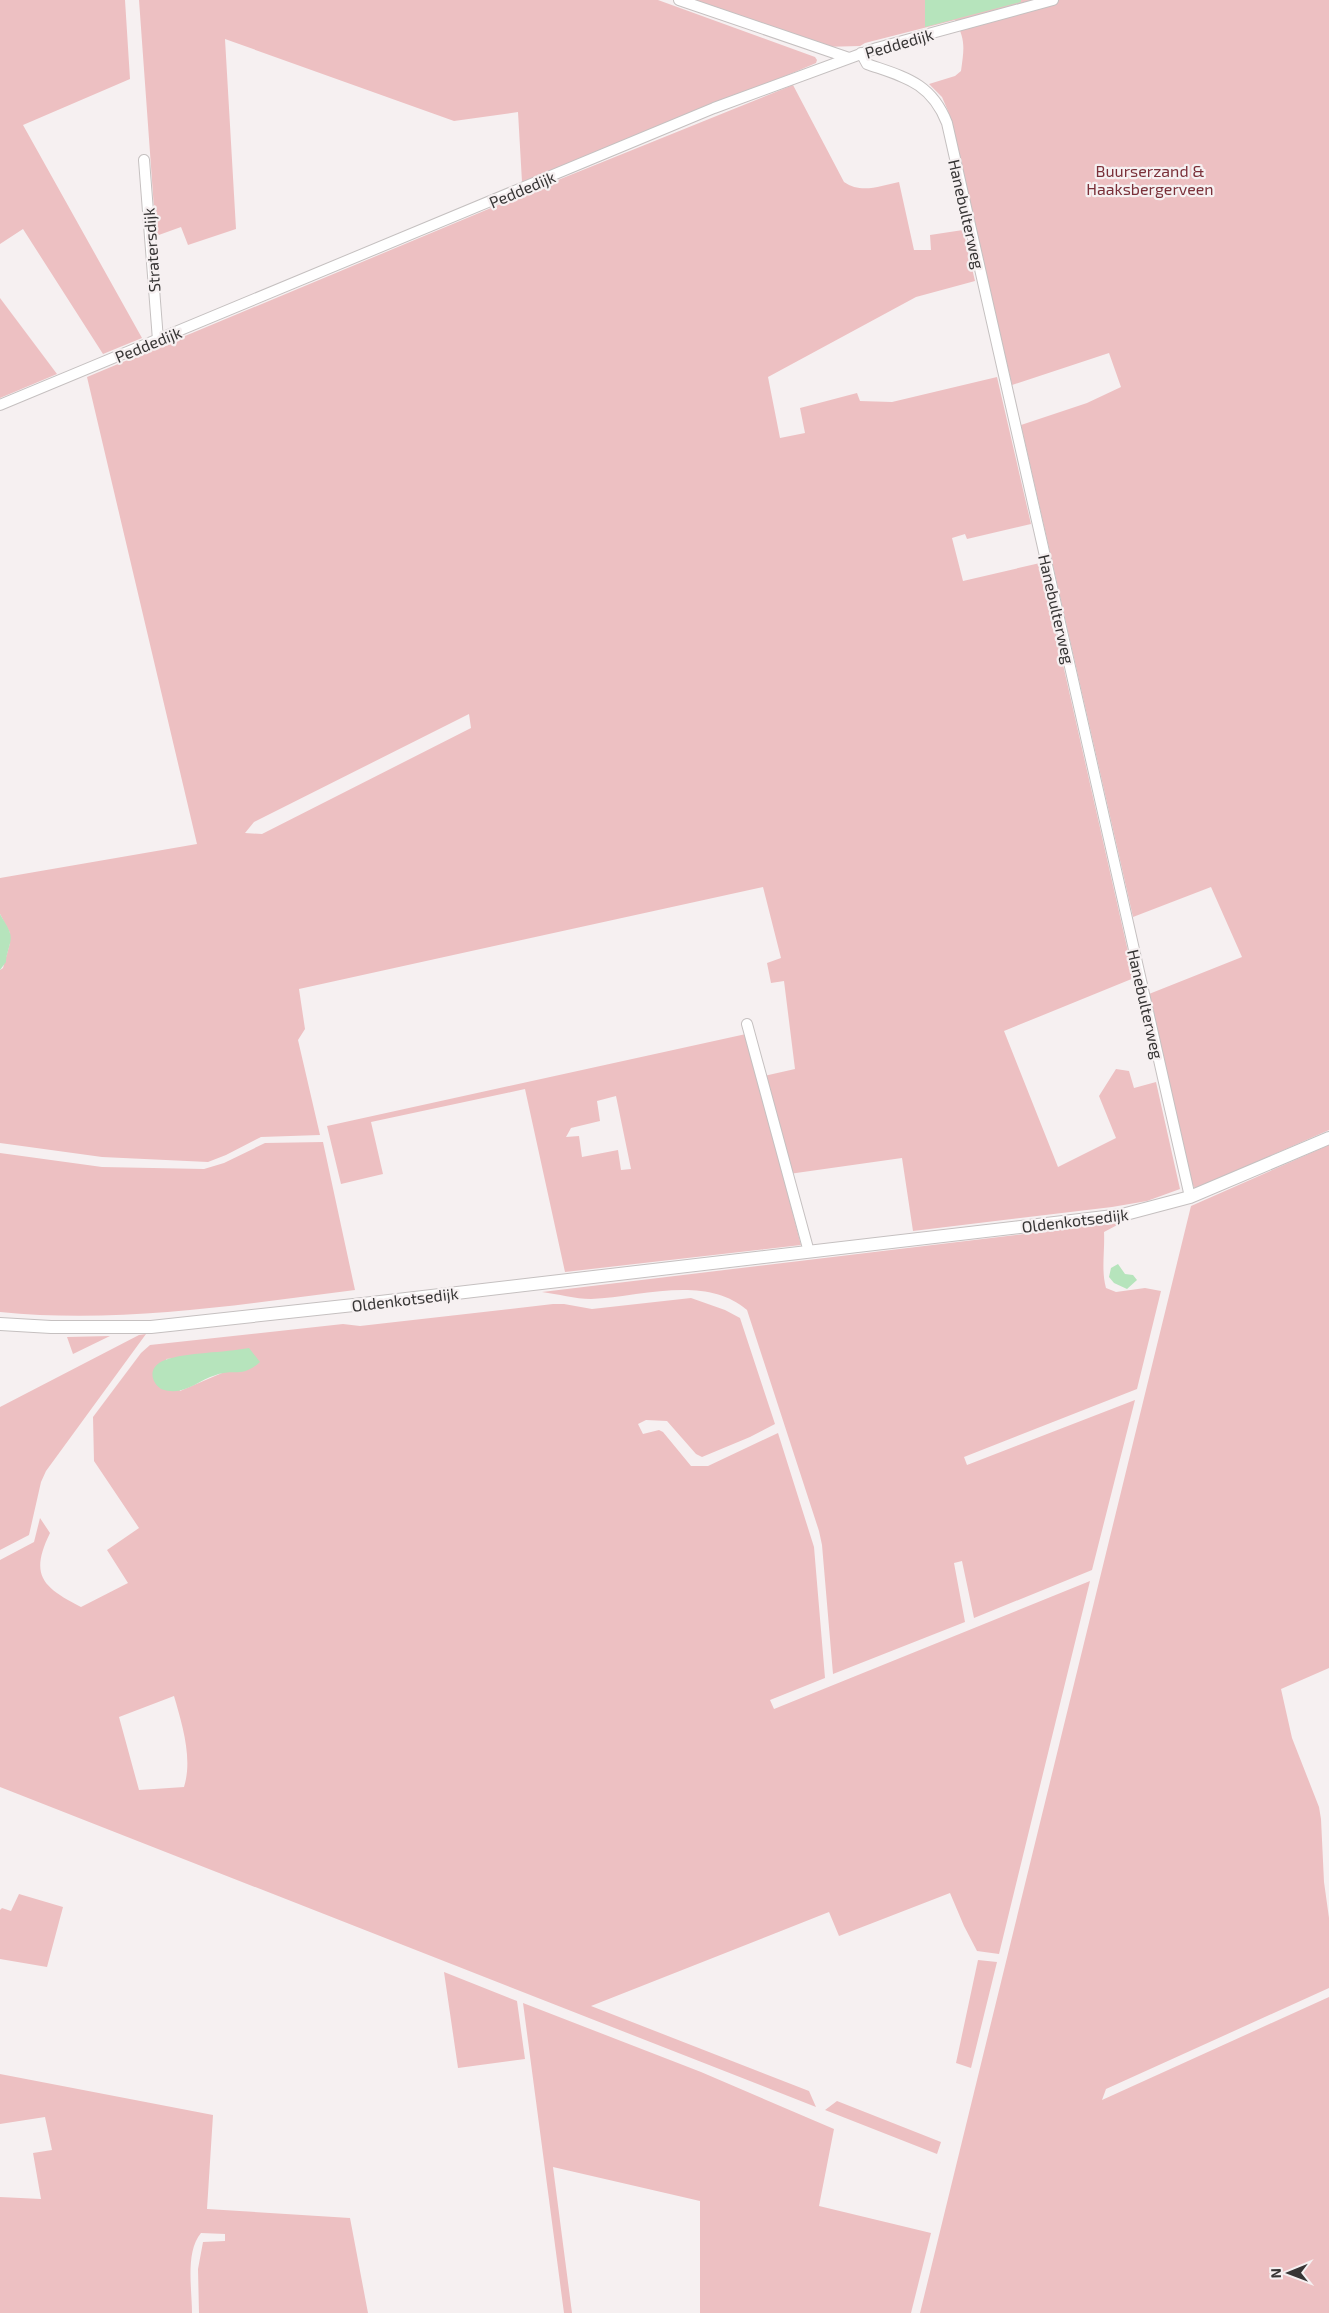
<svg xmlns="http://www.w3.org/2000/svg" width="1329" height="2313" viewBox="0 0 1329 2313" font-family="'Exo 2',sans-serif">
<rect width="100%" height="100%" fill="#f6f0f1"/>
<path fill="#edc0c2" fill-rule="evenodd" d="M0 0H125L130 79 23 125 142 338 103 354 23 229 0 244Z
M139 0H658L815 57 817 60 816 63 795 72 522 182 518 112 454 121 225 39 236 229 188 245 181 227 156 236Z
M692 0H1329V1130L1195 1189 1190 1179 1149 994 1242 957 1211 887 1133 917 1021 425 1087 403 1121 387 1109 353 1012 385 948 111 942 97 929 84 955 76 961 71C964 49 966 40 955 20L865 43 860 46 822 47Z
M793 85 844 182C861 194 880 186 899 182L914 250H931L930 235 963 230 975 281 916 297 768 377 780 438 805 433 800 408 857 393 860 401 892 402 997 377 1031 524 967 539 965 534 952 538 963 581 1040 563 1134 978 1004 1031 1058 1167 1116 1138 1099 1096 1116 1069 1129 1071 1134 1088 1156 1082 1180 1189 1147 1201 1112 1207 913 1231 902 1158 789 1174 764 1076 795 1069 784 981 771 983 767 963 781 958 763 887 299 989 305 1029 298 1040 320 1135 261 1137 226 1155 208 1162 102 1157 0 1143V970L3 968 10 943V933L0 914V878L197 844 87 377 558 180ZM469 714 471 728 262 834 245 833 254 822Z
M0 298 57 374 0 398Z
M746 1034 801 1245 565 1272 525 1089 371 1122 383 1174 341 1184 327 1126ZM616 1096 631 1169 621 1170 618 1150 582 1157 579 1136 566 1137 571 1128 600 1121 597 1101Z
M323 1142 355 1290C238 1305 119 1324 0 1312V1153L102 1167 204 1169 224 1163 265 1143Z
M1329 1145V1668L1281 1689 1292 1738 1319 1807 1321 1819 1324 1882 1329 1918V1988L1106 2089 1102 2100 1329 1997V2313H920L1191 1206Z
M1123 1222 1104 1232C1105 1251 1101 1270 1106 1288L1116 1292 1145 1288 1161 1291 1137 1389 964 1457 967 1465 1135 1400 1092 1570 974 1618 962 1561 954 1563 965 1622 833 1674 822 1545 819 1531 747 1310C706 1274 640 1297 591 1299 575 1299 558 1294 542 1292Z
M691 1298 725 1310 740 1318 775 1424 750 1437 702 1457 696 1454 667 1421 646 1420 638 1424 643 1434 659 1430 663 1432 691 1466H708L778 1433 814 1547 825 1678 770 1700 774 1709 1090 1581 999 1954 977 1951 964 1926 950 1893 839 1936 829 1912 591 2006 809 2091 816 2107 0 1787V1560L34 1542 40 1518 50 1533C29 1576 43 1587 81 1607L128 1583 107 1550 139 1528 94 1461 93 1417 141 1353 150 1345 343 1324 360 1326 553 1304H564L592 1309ZM234 1352 222 1373 180 1391 166 1359ZM174 1696C182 1724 193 1758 184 1787L139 1790 119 1717Z
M146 1334 46 1471 41 1482 29 1535 0 1550V1407L139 1335Z
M110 1336 73 1354 67 1337Z
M19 1894 63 1907 47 1967 0 1959V1910L2 1908 11 1911Z
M978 1960 997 1962 971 2068 956 2063Z
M444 1972 517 2001 525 2059 458 2068Z
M523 2003 701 2072 834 2129 819 2206 931 2233 911 2313H700V2201L553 2167 572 2313H564Z
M0 2074 213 2115 207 2209 350 2218 368 2313H199L198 2269 203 2242 225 2241V2234L201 2233C185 2252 192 2289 192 2313H0V2197L41 2199 33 2153 52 2150 45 2117 0 2124Z
M837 2101 941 2142 937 2154 825 2110Z"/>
<path fill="#b6e4bc" d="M925 0H1021V2L925 27Z
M0 914C3 920 8 926 10 933 13 942 6 952 6 962L0 970Z
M1118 1264 1125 1274 1133 1275 1137 1280 1127 1289 1114 1283 1109 1277 1111 1268Z
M249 1348 260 1362C241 1379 236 1368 216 1375 196 1381 184 1397 161 1389 149 1380 149 1366 165 1360 187 1352 224 1353 249 1348Z"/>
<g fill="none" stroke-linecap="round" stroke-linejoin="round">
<g stroke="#c5c0c0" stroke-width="12">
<path id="minor" d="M679 0 849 58
M861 53 867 64C904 77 931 82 947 123L1190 1197
M144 160 158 340
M0 405 714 108 877 48 1053 0
M747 1024 809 1252"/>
</g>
<g stroke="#c5c0c0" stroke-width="14">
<path id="tertiary" d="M0 1324 51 1327H151L363 1304 1122 1215 1190 1197 1329 1138"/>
</g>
<use href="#minor" stroke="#fff" stroke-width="10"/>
<use href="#tertiary" stroke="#fff" stroke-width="12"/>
</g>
<g text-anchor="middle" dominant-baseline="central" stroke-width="4.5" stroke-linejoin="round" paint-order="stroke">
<g font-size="16" fill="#373535" stroke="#f6f0f1">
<text transform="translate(899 43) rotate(-16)">Peddedijk</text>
<text transform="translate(522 189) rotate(-23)">Peddedijk</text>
<text transform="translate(967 214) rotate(77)">Hanebulterweg</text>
<text transform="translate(151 250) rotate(-94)">Stratersdijk</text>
<text transform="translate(148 344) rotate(-22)">Peddedijk</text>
<text transform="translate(1057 609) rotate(77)">Hanebulterweg</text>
<text transform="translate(1146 1004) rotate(77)">Hanebulterweg</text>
<text transform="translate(1075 1220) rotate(-7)">Oldenkotsedijk</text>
<text transform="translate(405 1299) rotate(-7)">Oldenkotsedijk</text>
</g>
<g font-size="16" fill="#7a3039" stroke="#f6f0f1">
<text x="1150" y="170">Buurserzand &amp;<tspan x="1150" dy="18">Haaksbergerveen</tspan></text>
</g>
</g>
<g transform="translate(1289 2273) rotate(269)" stroke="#f6f0f1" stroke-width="4" paint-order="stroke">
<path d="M0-4L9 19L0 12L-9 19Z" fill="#373535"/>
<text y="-8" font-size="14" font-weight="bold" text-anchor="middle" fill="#373535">N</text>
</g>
</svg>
